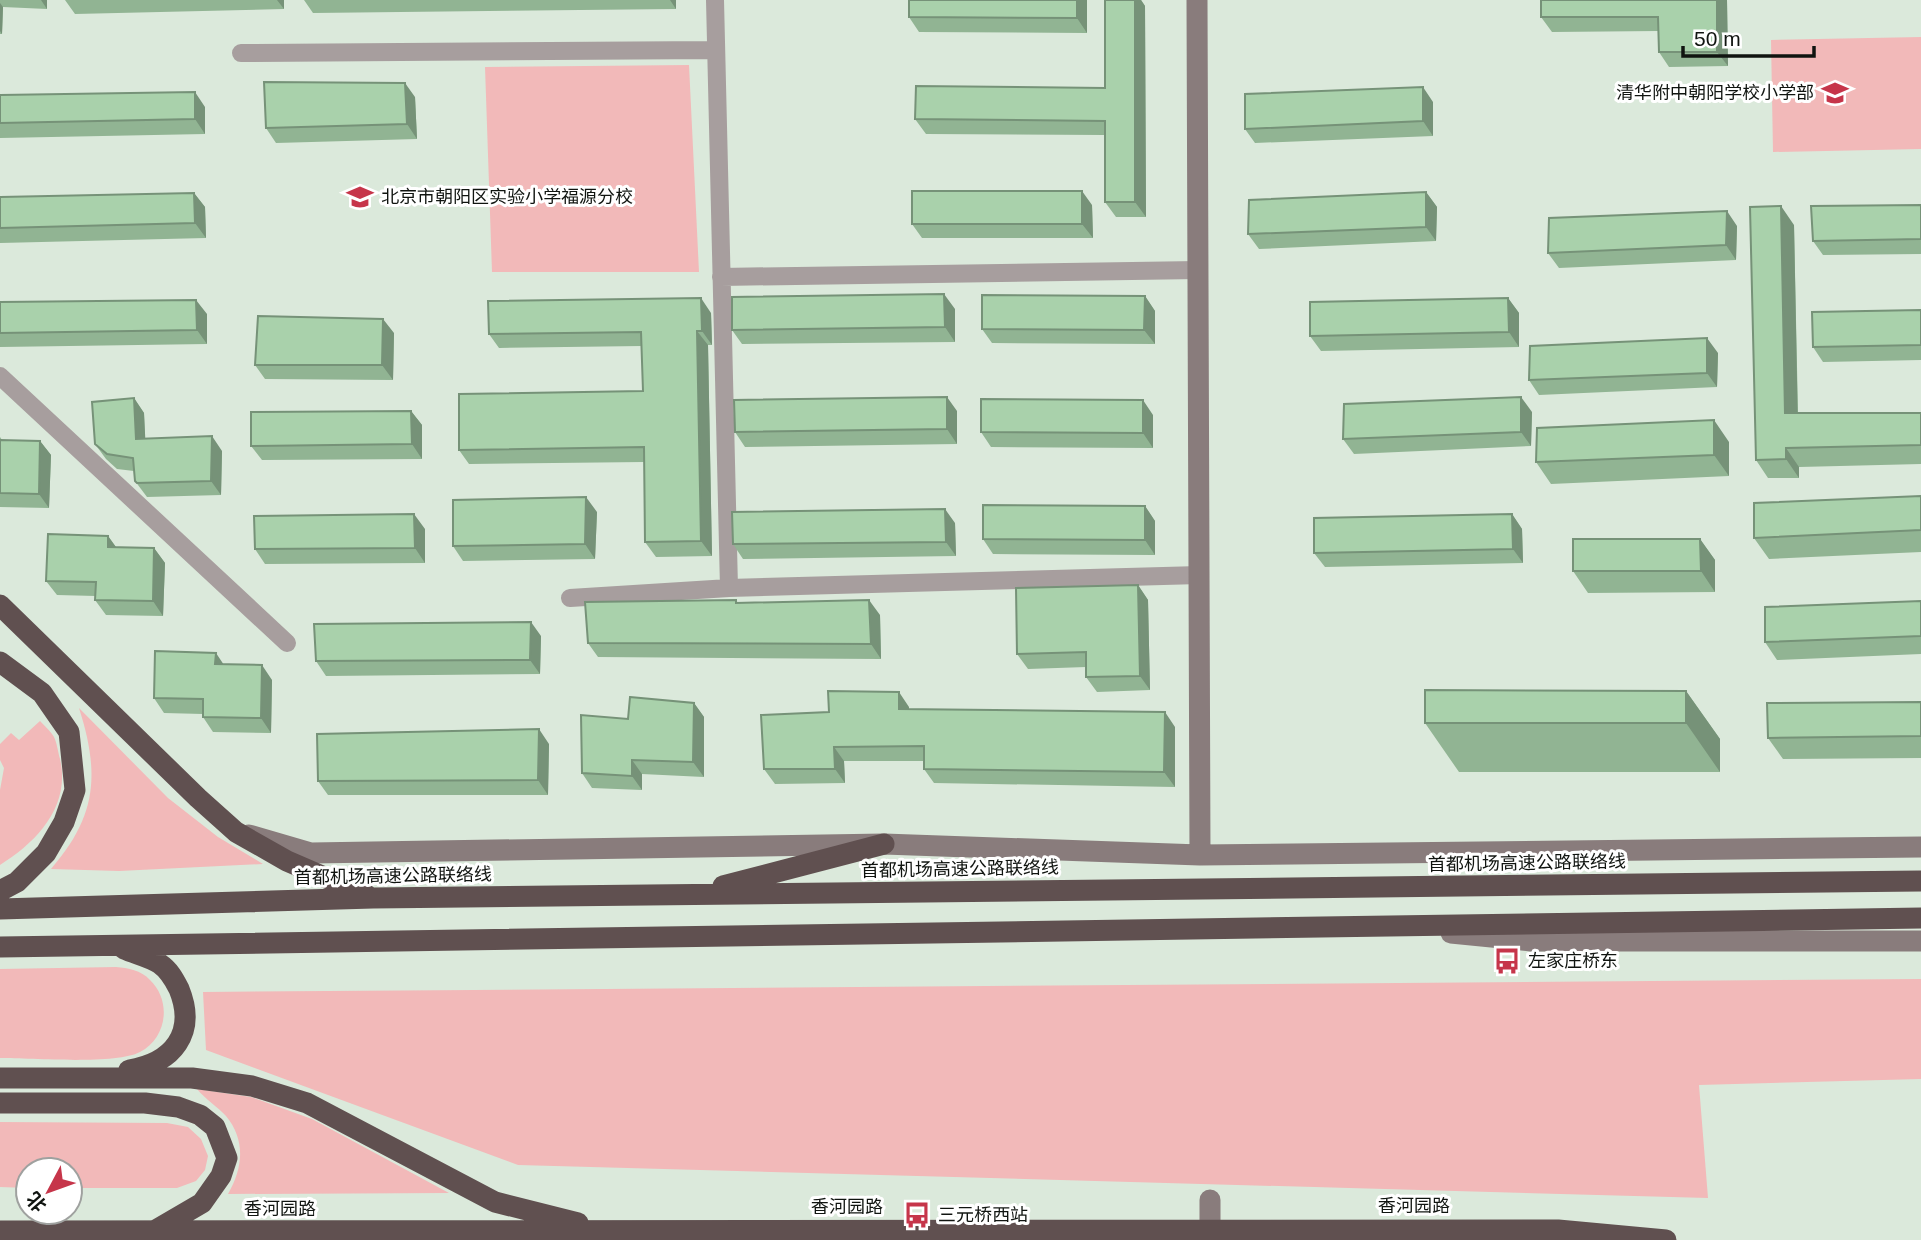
<svg xmlns="http://www.w3.org/2000/svg" width="1921" height="1240" viewBox="0 0 1921 1240" font-family="Helvetica,'Noto Sans SC',sans-serif">
<rect width="100%" height="100%" fill="#dbe9db"/>
<path fill="#f2b9b9" d="M1921 37V149L1773 152 1771 40Z
M689 65 699 272H492L485 67Z
M79 708 168 798 218 837 263 864 119 871 51 869C97 816 100 774 79 708Z
M40 721C45 726 51 732 54 737 57 743 58 752 60 759 71 806 37 842 0 865V790L4 768 0 760V744L11 733 19 740Z
M116 967C128 968 141 970 150 980 172 1001 167 1038 140 1052 116 1065 31 1058 0 1058V969Z
M1921 979V1079L1699 1085 1708 1198 518 1165 206 1050 203 992Z
M197 1089 251 1097 312 1119 449 1193 228 1194C243 1168 246 1140 226 1116 218 1107 206 1100 197 1089Z
M0 1122 167 1123 188 1127 201 1139 208 1156 205 1170 196 1181 177 1188H70V1170H28V1188L0 1187Z"/>
<g fill="none" stroke-linecap="round" stroke-linejoin="round">
<path stroke="#a79e9e" stroke-width="18" d="M715 0 729 588
M241 53 716 50
M721 277 1198 270
M0 376 287 643
M570 598 729 588 1200 575"/>
<path stroke="#897c7c" stroke-width="21" d="M1197 0 1200 855
M249 835 311 853 884 844 1200 855 1921 847
M1451 933 1531 941H1921
M1210 1240V1200"/>
<path stroke="#605050" stroke-width="21" d="M0 605 198 798 236 832 287 861 368 896
M0 662 42 693 69 732 75 790 64 822 46 853 17 882 0 891
M723 886 884 844
M0 909 373 898 1921 881
M0 947 1921 918
M124 949C135 954 150 957 160 964 169 970 174 979 179 989 197 1033 173 1063 129 1070
M0 1078H192L252 1086 307 1103 495 1202 578 1223
M0 1103H145L178 1107 200 1115 215 1127 227 1158 221 1176 202 1203 154 1231
M0 1231 1558 1230 1666 1240"/>
</g>
<path fill="#91b493" d="M0 0H47V9L3 7 2 34H0Z
M65 0H284V9L75 14Z
M304 0H676V9L313 13Z
M909 0H1087V33L919 32 909 17Z
M1105 0H1141L1145 6 1146 217H1116L1105 202V135L926 134 915 119 1105 88Z
M1541 0H1727L1728 66 1669 67 1659 52 1658 31 1552 32 1541 17Z
M0 95 205 107V134L0 138Z
M415 97 417 139 276 143 266 128Z
M1433 102V136L1255 143 1245 129Z
M1426 192 1437 207 1436 241 1259 249 1248 234Z
M194 193 205 207 206 238 0 243V197Z
M1092 205 1093 238H922L912 224Z
M1921 205V254L1823 255 1813 241Z
M1794 225 1798 413H1921V464L1799 467V478H1768L1756 460Z
M1737 226 1736 260 1559 268 1548 253Z
M1145 296 1155 311V344L992 343 982 329Z
M1508 298 1519 313V347L1321 351 1310 336Z
M0 302 207 314V344L0 347Z
M955 309V342L742 344 732 330Z
M1921 310V360L1823 362 1813 347Z
M711 313 712 345H708L712 556 656 557 645 542 644 462 469 464 459 450 643 391 642 346 499 348 489 334Z
M394 333 393 380 265 379 255 365Z
M1718 353 1717 387 1539 395 1529 380Z
M134 398 144 413 145 438 222 451 221 495 147 497 135 481 134 471 117 469 106 459 95 444Z
M411 411 422 425V459L262 460 251 446Z
M957 411V444L745 447 735 432Z
M1532 412 1531 446 1354 454 1343 439Z
M1153 415V448L991 447 981 432Z
M0 437 2 440 40 441 51 455 49 508 0 507Z
M1729 442V476L1551 484 1536 462Z
M1921 496V552L1769 559 1754 538Z
M1145 506 1155 521V555L993 554 983 539Z
M597 512 595 559 463 561 453 546Z
M1512 514 1522 529 1523 563 1325 567 1314 553Z
M955 523 956 556 743 559 733 544Z
M425 529V563L265 564 255 549Z
M108 536 116 547 154 548 165 563 163 616 106 615 95 600 96 596 57 595 46 581Z
M1700 539 1715 560V592L1588 593 1573 571Z
M1138 585 1148 600 1150 690 1097 692 1086 677V667L1028 669 1017 654Z
M736 600 738 603 880 615 881 659 598 657 588 643Z
M1921 601V654L1777 660 1765 642Z
M541 636 540 674 326 676 316 661Z
M224 664 272 680 271 733 213 732 203 717V714L164 713 154 698Z
M1686 691 1720 739V772H1459L1425 723Z
M1921 702V758L1783 759 1768 738Z
M694 703 704 717V777L642 774V790L592 788 582 773 628 719Z
M909 707V709L1175 727V787L934 783 924 769V761H844L845 783 775 784 764 769 829 712Z
M549 744 548 795H328L318 781Z"/>
<path fill="#769278" d="M41 0H47V9Z
M277 0H284V9Z
M670 0H676V9Z
M1077 0H1087V33L1077 18Z
M1135 0H1141L1145 6 1146 217 1135 202Z
M1717 0H1727L1728 66 1717 52Z
M0 3 3 7 2 34 0 31Z
M405 83 415 97 417 139 407 124Z
M1423 87 1433 102V136L1423 121Z
M195 92 205 107V134L195 119Z
M1082 191 1092 205 1093 238 1082 224Z
M1426 192 1437 207 1436 241 1426 227Z
M194 193 205 207 206 238 195 223Z
M1781 206 1794 225 1798 432 1785 413Z
M1727 211 1737 226 1736 260 1726 245Z
M944 294 955 309V342L945 327Z
M1145 296 1155 311V344L1144 330Z
M701 298 711 313 712 345 702 331Z
M1508 298 1519 313V347L1509 332Z
M196 300 207 314V344L197 330Z
M383 319 394 333 393 380 382 365Z
M697 331 708 345 712 556 701 541Z
M1707 338 1718 353 1717 387 1707 373Z
M947 397 957 411V444L947 429Z
M1521 397 1532 412 1531 446 1521 432Z
M134 398 144 413 146 453 136 439Z
M1143 400 1153 415V448L1143 433Z
M411 411 422 425V459L412 444Z
M1714 420 1729 442V476L1714 455Z
M212 436 222 451 221 495 211 481Z
M40 441 51 455 49 508 39 494Z
M1786 448 1799 467V478L1786 459Z
M586 497 597 512 595 559 585 544Z
M1145 506 1155 521V555L1145 540Z
M945 509 955 523 956 556 946 542Z
M414 514 425 529V563L415 548Z
M1512 514 1522 529 1523 563 1513 549Z
M108 536 118 550 108 547Z
M1700 539 1715 560V592L1701 571Z
M154 548 165 563 163 616 153 601Z
M1138 585 1148 600 1150 690 1140 676Z
M869 600 880 615 881 659 871 644Z
M531 622 541 636 540 674 530 660Z
M216 653 226 668 215 664Z
M262 665 272 680 271 733 261 718Z
M1686 691 1720 739V772L1686 723Z
M899 692 909 707V724L899 709Z
M694 703 704 717V777L693 762Z
M1165 712 1175 727V787L1164 772Z
M539 729 549 744 548 795 538 780Z
M834 747 844 761 845 783 835 769Z
M632 760 642 774V790L632 776Z"/>
<path fill="#a9d1ab" stroke="#769278" stroke-width="2" d="M909 0H1077V18L909 17Z
M1105 0H1135V202H1105V121L915 119 916 86 1105 88Z
M1541 0H1717V52H1659L1658 17H1541Z
M264 82 405 83 407 124 266 128Z
M1423 87V121L1245 129V94Z
M195 92V119L0 123V95Z
M912 191H1082V224H912Z
M1426 192V227L1248 234 1249 200Z
M194 193 195 223 0 228V197Z
M1921 205V239L1813 241 1811 206Z
M1781 206 1785 413H1921V445L1786 448V459L1756 460 1750 207Z
M1727 211 1726 245 1548 253 1549 218Z
M944 294 945 327 732 330V297Z
M982 295 1145 296 1144 330 982 329Z
M701 298 702 331H697L701 541 645 542 644 447 459 450V394L643 391 641 332 489 334 488 301Z
M1508 298 1509 332 1310 336V302Z
M196 300 197 330 0 333V302Z
M1921 310V345L1813 347 1812 312Z
M258 316 383 319 382 365H255Z
M1707 338V373L1529 380 1530 346Z
M947 397V429L735 432 734 400Z
M1521 397V432L1343 439 1344 404Z
M134 398 136 439 212 436 211 481 137 483 135 481 133 458 107 454 95 444 92 402Z
M981 399 1143 400V433L981 432Z
M411 411 412 444 251 446V412Z
M1714 420V455L1536 462 1537 428Z
M0 440 40 441 39 494 0 493Z
M1921 496V530L1754 538V503Z
M586 497 585 544 453 546V500Z
M983 505 1145 506V540L983 539Z
M945 509 946 542 733 544 732 512Z
M414 514 415 548 255 549 254 516Z
M1512 514 1513 549 1314 553V518Z
M48 534 108 536V547L154 548 153 601 95 600 96 582 46 581Z
M1573 539H1700L1701 571H1573Z
M1138 585 1140 676 1086 677V652L1017 654 1016 588Z
M736 600V603L869 600 871 644 588 643 585 602Z
M1921 601V636L1765 642V607Z
M531 622 530 660 316 661 314 624Z
M155 651 216 653 215 664 262 665 261 718 203 717V699L154 698Z
M1425 690 1686 691V723H1425Z
M828 691 899 692V709L1165 712 1164 772 924 769V746L834 747 835 769H764L761 715 829 712Z
M630 697 694 703 693 762 632 760V776L582 773 581 715 628 719Z
M1921 702V736L1768 738 1767 703Z
M539 729 538 780 318 781 317 734Z"/>
<defs>
<g id="school-bare" transform="scale(2.1)"><path d="M0-5L7-2L0 1L-7-2ZM-4 1L0 2.5L4 1V4Q0 6-4 4Z" fill="#c6354a" stroke="#fff" stroke-width="2.5" paint-order="stroke"/></g>
<g id="bus-bare" transform="scale(2.1)"><path d="M-5-6H5V4H4V6H2V4H-2V6H-4V4H-5ZM-3.5-4V0h7V-4ZM-3.5 1.2v1.5H-2V1.2ZM2 1.2v1.5H3.5V1.2Z" fill="#c6354a" stroke="#fff" stroke-width="2.5" paint-order="stroke"/></g>
</defs>
<g fill-rule="evenodd">
<use href="#school-bare" x="1835" y="93"/>
<use href="#school-bare" x="360" y="197"/>
<use href="#bus-bare" x="1507" y="961"/>
<use href="#bus-bare" x="917" y="1215"/>
</g>
<g text-anchor="middle" dominant-baseline="central" stroke-width="6" stroke-linejoin="round" paint-order="stroke">
<g font-size="18" fill="#101410" stroke="#fff" text-anchor="start">
<text x="1814" y="93" text-anchor="end">清华附中朝阳学校小学部</text>
<text x="381" y="197">北京市朝阳区实验小学福源分校</text>
<text x="1528" y="961">左家庄桥东</text>
<text x="938" y="1215">三元桥西站</text>
</g>
<g font-size="18" fill="#101410" stroke="#fff">
<text transform="translate(1527 863) rotate(-1)">首都机场高速公路联络线</text>
<text transform="translate(960 869) rotate(-1)">首都机场高速公路联络线</text>
<text transform="translate(393 876) rotate(-1)">首都机场高速公路联络线</text>
<text x="1414" y="1206">香河园路</text>
<text x="847" y="1207">香河园路</text>
<text x="280" y="1209">香河园路</text>
</g>
</g>
<g transform="translate(49 1191) rotate(229)"><circle r="33" fill="#ffffff" stroke="#9fa19f" stroke-width="2"/>
<path d="M0-5L12 26L0 18L-12 26Z" fill="#c6354a"/>
<text y="-10" font-size="19" font-weight="bold" text-anchor="middle" fill="#101410">北</text>
</g>
<path d="M1683 46v10h131v-10" fill="none" stroke="#101410" stroke-width="3.5"/>
<text x="1694" y="46" font-size="21" fill="#101410" stroke="#ffffff" stroke-width="5" paint-order="stroke">50 m</text>
</svg>
